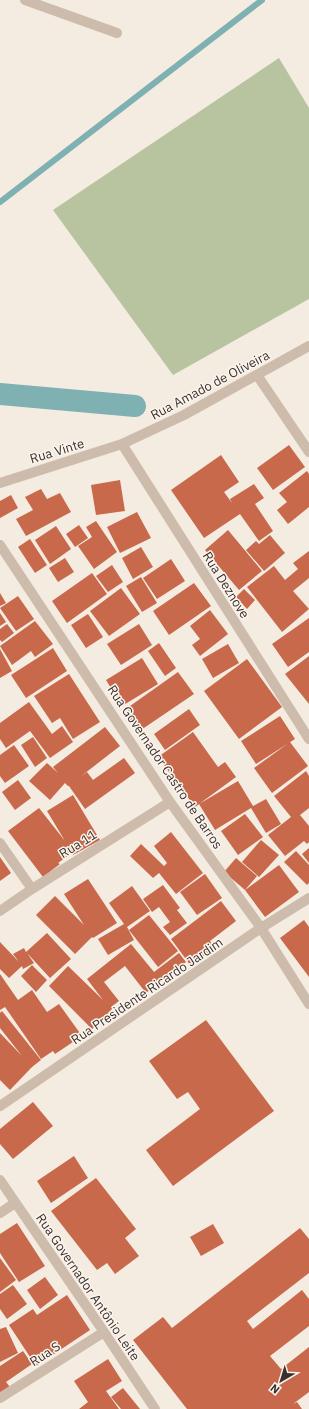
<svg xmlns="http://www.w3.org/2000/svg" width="309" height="1409" viewBox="0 0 309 1409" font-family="'IBM Plex Sans',sans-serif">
<rect width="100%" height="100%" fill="#f4ebe1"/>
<path fill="#b8c4a0" d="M279 58 309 108V299L173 375 53 210Z"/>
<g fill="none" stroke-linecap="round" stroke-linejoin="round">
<path stroke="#7fb0b2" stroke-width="6" d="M0 202 262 0"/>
<path stroke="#7fb0b2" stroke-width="22" d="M0 394 135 406"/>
</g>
<path fill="#c8694b" d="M289 445 305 467 273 490 257 468Z
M221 455 239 482 224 492 232 503 230 499 254 484 264 498 255 504 273 531 259 541 240 514 204 538 171 490Z
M307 471 309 474V507L288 524 277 510 287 502 279 493Z
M120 480 125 511 96 515 91 485Z
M41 489 47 499 60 493 71 512 26 536 16 519 33 510 25 497Z
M11 495 18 508 0 518V501Z
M137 512 151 538 120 553 107 527Z
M96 521 117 552 94 569 78 546 92 537 86 527Z
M79 525 88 538 75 547 66 534Z
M56 526 71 549 50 564 35 540Z
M228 530 262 571 239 590 205 550Z
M270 535 285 553 264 571 246 550 256 541 259 544Z
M30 539 47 565 35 573 18 547Z
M141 547 153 567 133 579 122 558Z
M309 551V578L293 591 309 609 282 632 247 587 274 566 285 580 298 569 293 563Z
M65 558 74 572 58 582 49 568Z
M171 559 185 581 157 599 143 578Z
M112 565 123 582 108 592 96 576Z
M92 573 107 594 67 623 52 601Z
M141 577 157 603 142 612 126 586Z
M194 583 211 606 169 635 153 611Z
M121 588 140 614 109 636 90 611Z
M244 589 255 600 247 609 236 597Z
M0 593 6 603 0 606Z
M18 596 34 619 16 631 0 608Z
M210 610 228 634 200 656 192 645 200 639 190 626Z
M0 613 6 622 0 626Z
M88 614 103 637 86 648 71 625Z
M309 618V652L288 667 272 644Z
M35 621 53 644 35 657 31 651 12 665 0 646Z
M7 624 14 633 2 642 0 640V629Z
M139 624 152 645 121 665 107 644Z
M159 643 176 668 165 676 148 651Z
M228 644 239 663 213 678 202 659Z
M53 648 67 671 26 698 11 675Z
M0 649 12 671 0 678Z
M309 656V704L285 674Z
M142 658 158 684 122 706 106 680Z
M247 659 282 707 239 739 204 691Z
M178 672 194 694 138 732 123 711Z
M69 674 100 722 73 739 60 718 52 723 34 696Z
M29 702 52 734 62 726 73 742 50 758 30 731 6 748 0 739V723Z
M189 709 200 725 165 750 154 734Z
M280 716 295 739 256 764 241 741Z
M105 727 120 746 80 777 87 772 93 780 124 758 135 773 85 809 69 786H68L65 783 50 800 29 781 47 763 58 773 53 767Z
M193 732 218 767 225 762 236 777 195 807 158 757Z
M33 737 47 758 35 767 21 745Z
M290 742 308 766 272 793 254 768Z
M14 745 29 766 5 783 0 776V755Z
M306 771 309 776V808L300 815 309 826V842L307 844 304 841 285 856 268 835 291 817 274 796Z
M18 780 31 798 15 810 2 792Z
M238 781 253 806 266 799 281 824 266 833 251 808 215 830 199 804Z
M73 795 100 840 73 855 72 853 58 863 60 864 43 877 8 831 39 808 65 841 47 811Z
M245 814 263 837 238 855 221 831Z
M171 832 203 873 176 894 159 873 153 878 130 856 141 844 164 866 167 863 154 846Z
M261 840 279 855 259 877 242 862Z
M309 848V863L302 854Z
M296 851 309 865V883L307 885 284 862Z
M0 857 11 873 0 881Z
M236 858 257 876 245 890 224 872Z
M279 865 299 892 265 917 245 890Z
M205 874 222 898 197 915 180 892Z
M88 879 117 923 93 938 92 937 75 954 36 915 55 896 84 925 64 894Z
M163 885 180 908 177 910 187 923 170 935 163 927 170 922 159 907 152 912 143 899Z
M132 886 150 911 127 927 134 940 108 955 98 939 124 924 109 903Z
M221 901 236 921 210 941 215 948 191 966 171 939Z
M149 915 178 951 158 967 129 930Z
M304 920 309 927V977L280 938Z
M47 933 71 959 50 978 27 953 34 963 23 969 22 966 9 978 0 969V942L19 962 13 954 24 948 26 952Z
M131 944 154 972 179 953 186 962 146 993 125 966 104 982 119 1001 111 1007 112 1009 92 1029 49 986 68 966 103 1000 87 979Z
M32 965 47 980 36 992 21 976Z
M0 974 18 1000 32 990 47 1012 59 1004 82 1036 55 1054 53 1051 41 1059 5 1007 0 1010Z
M2 1011 41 1060 32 1067 10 1090 0 1080V1033L22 1056 0 1028V1013Z
M206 1020 274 1111 173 1186 146 1150 200 1109 188 1092 177 1099 149 1061Z
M33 1102 53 1126 13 1159 0 1144V1129Z
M74 1156 88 1178 51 1203 37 1181Z
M96 1178 136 1229 125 1238 139 1256 115 1274 107 1263 97 1270 51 1211Z
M17 1223 45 1266 19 1282 0 1253V1234Z
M213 1224 224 1243 201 1256 190 1237Z
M300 1228 309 1239V1273L247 1321 253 1329 302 1290 309 1299V1326L270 1356 281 1369 309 1347V1392L293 1404 297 1402 302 1409H187L133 1340 163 1317 172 1328Z
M0 1258 16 1280 0 1292Z
M45 1277 58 1295 40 1309 27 1290Z
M13 1285 27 1304 7 1319 0 1309V1294Z
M67 1295 90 1330 36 1366 9 1325 33 1309 37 1315Z
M6 1327 18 1353 0 1362V1329Z
M23 1351 32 1364 6 1382 10 1387 0 1394V1366Z
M108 1359 122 1381 106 1391 119 1409H79L88 1402 74 1381Z
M123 1388 140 1409H121L111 1397Z"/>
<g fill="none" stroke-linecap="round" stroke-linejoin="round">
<path stroke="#cdbbac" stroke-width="10" d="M25 0 117 33
M257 375 309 452
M122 444 309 739
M0 483 122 444 184 415 309 346
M0 545 170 802 261 928 309 1004
M0 843 32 889
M0 911 32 889 170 802
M0 1106 261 928 309 898
M0 1180 104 1332 155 1409
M0 1213 15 1203
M0 1398 104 1332"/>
</g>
<g text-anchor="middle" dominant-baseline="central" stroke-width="3" stroke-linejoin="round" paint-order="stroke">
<g font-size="13" fill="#3b302b" stroke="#fbf5ee">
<text transform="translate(210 385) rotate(-28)">Rua Amado de Oliveira</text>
<text transform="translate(57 451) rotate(-17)">Rua Vinte</text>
<text transform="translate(226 585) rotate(58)">Rua Deznove</text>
<text transform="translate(165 767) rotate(56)">Rua Governador Castro de Barros</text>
<text transform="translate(78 844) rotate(-32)">Rua 11</text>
<text transform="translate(147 991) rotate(-34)">Rua Presidente Ricardo Jardim</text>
<text transform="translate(88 1287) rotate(56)">Rua Governador Antônio Leite</text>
<text transform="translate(45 1354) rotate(-33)">Rua S</text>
</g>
</g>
<g transform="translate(281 1381) rotate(218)" stroke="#fbf5ee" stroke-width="3" paint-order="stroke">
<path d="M0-3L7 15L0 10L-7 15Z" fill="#3b302b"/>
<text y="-6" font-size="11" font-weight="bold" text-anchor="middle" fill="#3b302b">N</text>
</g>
</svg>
